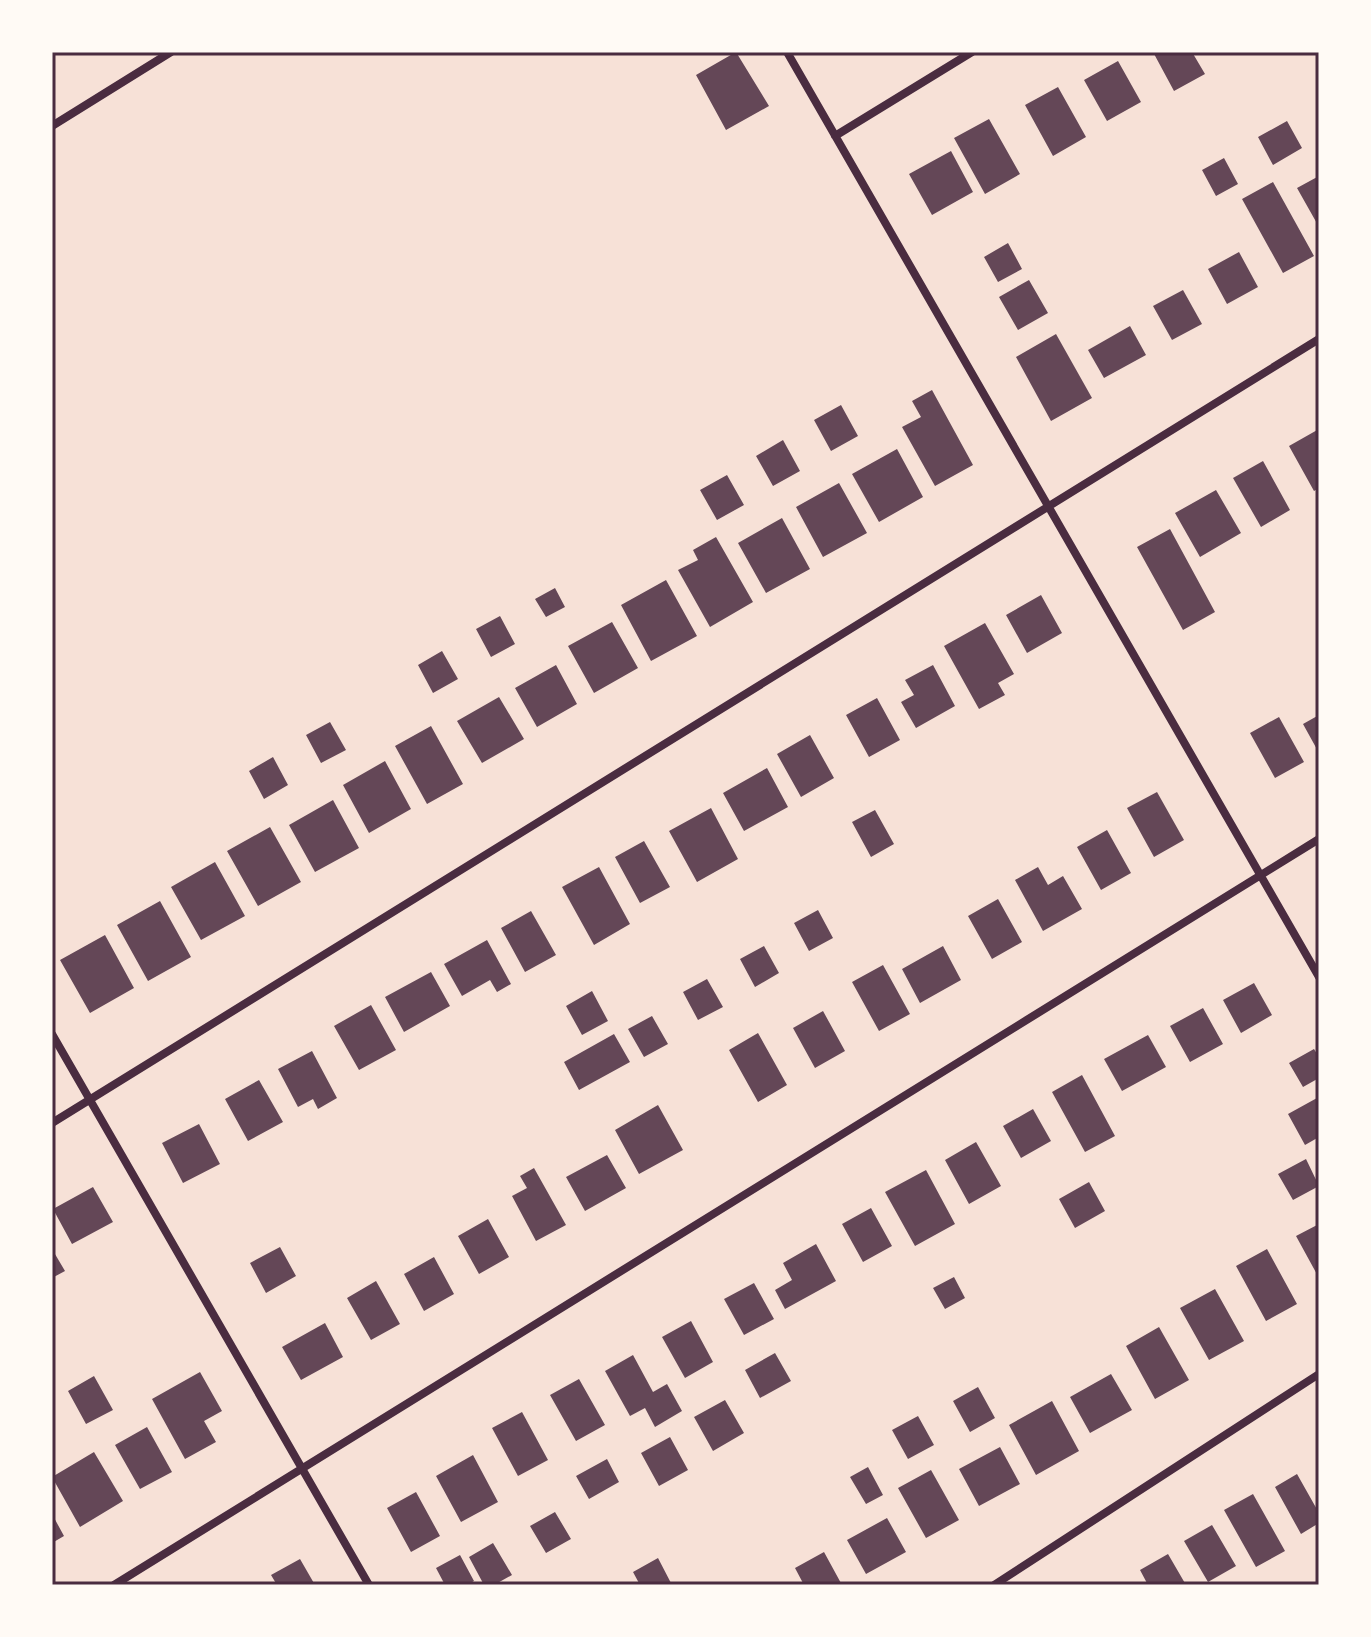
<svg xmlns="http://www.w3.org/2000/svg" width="1371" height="1637" viewBox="0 0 1371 1637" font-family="'Zilla Slab',serif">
<rect width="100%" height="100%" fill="#f7e1d7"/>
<path fill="#644757" d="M736 52 769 106 726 130 696 75Z
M1153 52H1192L1205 74 1174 91Z
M1118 61 1141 102 1107 121 1084 80Z
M1058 87 1086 137 1053 156 1025 105Z
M989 119 1020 174 985 194 954 138Z
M1287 121 1302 148 1273 165 1258 137Z
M951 151 973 192 932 215 909 174Z
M1224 158 1238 184 1216 196 1202 170Z
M1319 176V227L1297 188Z
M1273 182 1314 256 1283 273 1242 199Z
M1008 243 1022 269 998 282 984 257Z
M1239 252 1258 287 1227 304 1208 269Z
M1029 280 1048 313 1018 330 999 297Z
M1183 290 1202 324 1172 340 1153 306Z
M1130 326 1146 355 1104 378 1088 350Z
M1056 334 1092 398 1051 421 1016 357Z
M932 390 973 465 935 486 902 427 921 417 912 401Z
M841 405 858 436 831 451 814 420Z
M1319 429V488L1314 491 1289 446Z
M783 440 800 471 773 486 756 456Z
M897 449 923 497 879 522 852 474Z
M1263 461 1290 510 1261 527 1233 478Z
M727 475 744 505 717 520 700 490Z
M839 483 867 533 823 557 796 507Z
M1216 490 1241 533 1200 557 1175 513Z
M782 518 810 569 766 593 738 543Z
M1170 529 1215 612 1183 630 1137 547Z
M716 537 753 602 710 627 678 570 698 560 693 550Z
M666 580 697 636 651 661 621 605Z
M555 588 565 607 546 617 535 599Z
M1041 595 1062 633 1027 653 1006 615Z
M500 616 515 644 491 657 476 629Z
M612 622 638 668 594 693 568 646Z
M985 623 1014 674 998 683 1005 695 979 709 944 646Z
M442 651 458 679 433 693 418 665Z
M556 665 577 704 537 727 515 688Z
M933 665 955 706 916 728 901 702 914 695 905 680Z
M499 697 524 739 482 763 457 721Z
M877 698 900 740 869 757 846 715Z
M1319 715V753L1303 724Z
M1279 717 1304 762 1275 778 1250 733Z
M330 722 346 750 321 763 306 735Z
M431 726 463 784 427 804 395 746Z
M810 735 834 778 801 797 777 754Z
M273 757 288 785 264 799 249 771Z
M385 761 411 809 369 833 343 785Z
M767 768 788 807 744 831 723 793Z
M1157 792 1184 840 1154 857 1127 808Z
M333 800 359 848 315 872 289 825Z
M711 808 738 859 697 882 669 831Z
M875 810 894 844 871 857 852 822Z
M270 827 301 882 258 906 227 851Z
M1107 830 1131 873 1101 890 1077 847Z
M644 841 670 887 640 903 615 857Z
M215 862 245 916 201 940 171 887Z
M599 867 630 924 594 945 562 887Z
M1038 867 1048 885 1063 876 1082 909 1043 931 1015 880Z
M998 899 1022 942 992 959 968 916Z
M160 901 191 957 148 981 117 925Z
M818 910 833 938 809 951 794 923Z
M531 911 556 955 525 972 501 928Z
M105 935 134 988 90 1013 60 960Z
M487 940 511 984 497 992 490 980 462 996 444 964Z
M764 946 779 973 755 987 740 959Z
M943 946 961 980 920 1003 902 969Z
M883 965 910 1014 879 1031 852 982Z
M431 972 450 1006 404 1032 385 997Z
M707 979 723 1007 698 1020 683 992Z
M1254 983 1272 1015 1241 1033 1223 1000Z
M592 991 608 1021 582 1035 566 1006Z
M371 1005 396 1050 359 1070 334 1026Z
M1203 1008 1223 1044 1190 1062 1170 1026Z
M823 1011 845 1051 815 1068 793 1028Z
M652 1016 668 1044 644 1057 628 1029Z
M758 1033 787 1085 758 1102 729 1050Z
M614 1034 630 1062 579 1090 564 1062Z
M1148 1035 1166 1067 1122 1091 1104 1059Z
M1314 1049 1319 1057V1078L1303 1087 1289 1063Z
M312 1051 337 1098 318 1109 313 1099 298 1107 278 1069Z
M1082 1075 1115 1136 1085 1152 1052 1092Z
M259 1080 283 1122 248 1141 225 1099Z
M1317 1098 1319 1137 1305 1145 1288 1114Z
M658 1105 683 1150 639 1174 615 1130Z
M1033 1109 1051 1141 1021 1158 1003 1126Z
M199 1124 220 1164 183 1183 162 1143Z
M976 1142 1001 1186 969 1204 945 1160Z
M607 1155 626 1188 585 1211 566 1177Z
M1306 1159 1319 1186 1293 1200 1278 1174Z
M534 1168 566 1225 536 1241 512 1196 527 1188 520 1176Z
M926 1170 955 1224 915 1246 885 1192Z
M1089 1182 1105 1211 1075 1228 1059 1199Z
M93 1187 113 1222 72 1244 53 1209Z
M871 1208 892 1246 863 1262 842 1224Z
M488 1219 509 1257 479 1274 458 1236Z
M1319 1224V1278L1296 1236Z
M816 1244 836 1281 785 1309 775 1290 792 1280 783 1263Z
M280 1247 296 1276 266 1293 250 1263Z
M52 1249 65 1271 52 1278Z
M1267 1249 1297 1304 1266 1321 1236 1266Z
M434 1257 454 1294 424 1311 404 1274Z
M954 1277 965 1298 945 1309 933 1288Z
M376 1281 400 1324 371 1340 347 1298Z
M754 1283 774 1319 744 1335 724 1299Z
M1215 1289 1244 1341 1209 1360 1180 1308Z
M691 1321 713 1362 685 1378 662 1337Z
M325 1323 343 1357 301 1380 282 1347Z
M1159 1327 1189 1380 1155 1399 1126 1346Z
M775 1353 791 1381 760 1398 745 1370Z
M633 1355 653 1392 667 1384 682 1411 655 1427 645 1408 630 1416 605 1371Z
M200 1372 222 1411 204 1421 216 1442 185 1459 152 1399Z
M1111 1374 1132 1410 1090 1433 1070 1397Z
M94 1376 113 1410 86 1424 68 1391Z
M579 1379 605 1425 576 1441 550 1395Z
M978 1387 995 1418 970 1432 953 1401Z
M725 1400 744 1433 713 1451 694 1417Z
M1052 1401 1079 1451 1036 1475 1009 1425Z
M522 1412 548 1460 518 1476 492 1428Z
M918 1416 934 1445 908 1459 892 1430Z
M147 1427 172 1472 140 1489 115 1445Z
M670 1437 688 1470 659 1486 641 1453Z
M1000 1447 1020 1484 979 1506 959 1469Z
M94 1452 123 1501 80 1527 52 1477Z
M473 1455 498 1502 461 1522 436 1476Z
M607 1459 619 1482 589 1499 576 1476Z
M868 1467 883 1495 866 1504 850 1477Z
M931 1470 959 1520 926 1538 898 1488Z
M1297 1474 1319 1513V1523L1301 1534 1275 1487Z
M416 1492 440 1536 411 1552 387 1508Z
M1253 1494 1285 1551 1256 1567 1224 1510Z
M555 1512 571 1539 546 1553 530 1526Z
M52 1514 64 1536 52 1543Z
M887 1518 906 1552 866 1574 847 1540Z
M1212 1525 1236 1566 1208 1582 1184 1541Z
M493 1543 512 1575 494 1585H484L469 1557Z
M824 1552 842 1585H804L795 1568Z
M1168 1554 1186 1585H1148L1140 1570Z
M460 1555 474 1581 467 1585H445L436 1568Z
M658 1558 672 1585H640L633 1572Z
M300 1559 315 1585H277L271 1575Z"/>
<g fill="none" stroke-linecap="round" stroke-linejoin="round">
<path stroke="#4a2c40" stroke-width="8" d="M787 52 1319 977
M52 126 171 52
M835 136 972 52
M52 1034 369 1585
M52 1123 1319 339
M114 1585 1319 839
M994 1585 1319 1374"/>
</g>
<rect width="1371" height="1637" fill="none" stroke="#fffaf5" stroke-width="108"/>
<rect x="54" y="54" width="1263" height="1529" fill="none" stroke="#4a2c40" stroke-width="3"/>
</svg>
